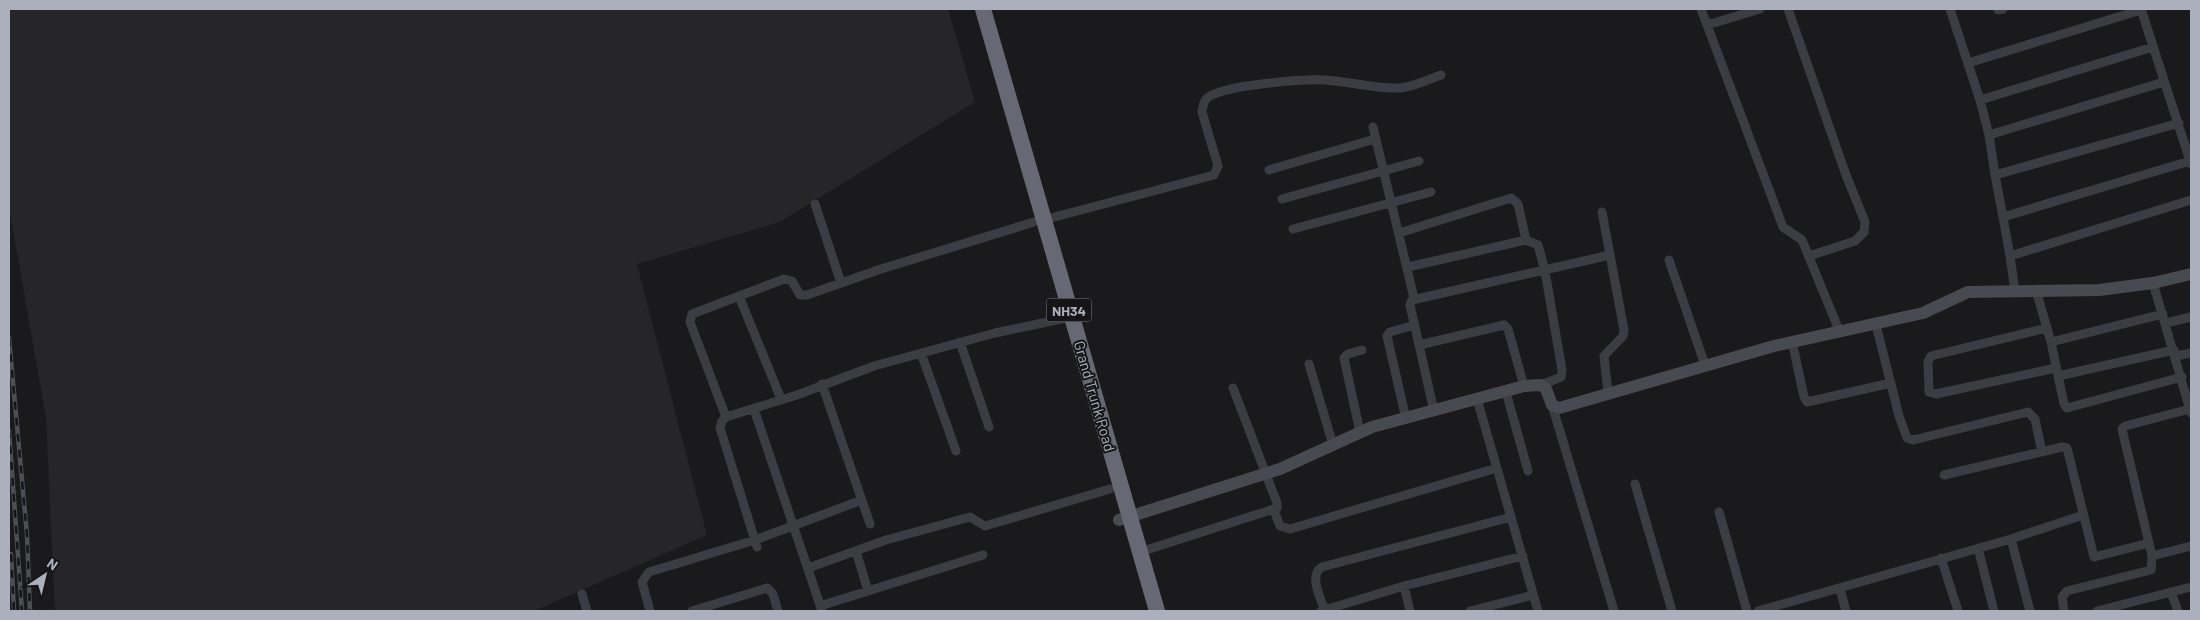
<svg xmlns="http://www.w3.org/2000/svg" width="2200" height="620" viewBox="0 0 2200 620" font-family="Barlow,sans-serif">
<rect width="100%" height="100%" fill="#1a1a1c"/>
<path fill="#262629" d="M9 9H948L975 102 780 222 637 264 707 535 534 611H55L46 418 9 207Z"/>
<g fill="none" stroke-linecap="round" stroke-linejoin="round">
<path stroke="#3c3d43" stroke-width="9" d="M1701 9 1783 227 1802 240 1839 330
M1788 9 1846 175 1865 222 1864 232 1855 241 1809 256
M1950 9 1980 100
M2141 9 2191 164
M1998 10 2003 9
M1707 25 1760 9
M2153 47 1980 100 1989 135 2164 82
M1968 63 2141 10
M1373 127 1414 298
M1989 135 1995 175 2179 123
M1269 170 1375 139
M1995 175 2003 217 2190 161
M1282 199 1419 161
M815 204 841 283
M1602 212 1624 330 1623 336 1604 356 1608 393
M2003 217 2010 256 2191 200
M1043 220 1214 175 1218 166 1202 112C1203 107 1203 102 1207 98 1223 85 1302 79 1324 80 1349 81 1373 89 1397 88 1411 88 1427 80 1441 75
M1293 229 1431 192
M1399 233 1511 198 1518 204 1526 240
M2010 256 2015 291
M1669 260 1705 365
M1408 267 1526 240 1538 245 1545 271 1562 370 1561 377 1541 385
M2153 283 2191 413
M2036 290 2051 342 2064 404 2067 408 2182 377
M739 296 781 399
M2166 323 2191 317
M1876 325 1899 416 1907 438 1913 440 2028 412 2035 419 2042 452
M2047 328 1931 356 1928 362 1929 392 1936 394 2056 368
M1792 341 1804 397 1807 402 1891 383
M960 342 989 427
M2051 342 2163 314
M1419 345 1504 325 1508 329 1524 386
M921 353 956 451
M2176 356 2191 353
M1309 364 1333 445
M2058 376 2174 350
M822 384 870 524
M1506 392 1528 471
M1477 399 1538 611
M1552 405 1614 611
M754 409 822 611
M1434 411 1410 305 1412 300 1610 255
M726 417 690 322 692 314 784 279 792 281 800 295H807L878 270 1034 222
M1406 419 1387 336 1390 332 1415 325
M1360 432 1344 358 1348 354 1362 350
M1944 475 2062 447 2067 448 2094 557 2149 543
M1635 484 1672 611
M1274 510 1280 526 1290 529 1497 468
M1719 512 1747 611
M2011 539 2030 611
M757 547 720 428 722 421 726 417 797 395 874 366 995 333 1071 317
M1978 548 1994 611
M856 551 868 591
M1140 552 1277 508V503L1233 388
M2152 556 2191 546
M1941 558 1958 611
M808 568 886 540 970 517 985 526 1110 489
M1404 586 1410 611
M1840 589 1846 611
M2171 592 2178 611
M582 594 587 611
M820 606 983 555
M650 611 642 582 649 572 755 540 862 500
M692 611 767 588 773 594 778 611
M1321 611 1404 586 1523 556
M1325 611C1321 599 1308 575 1322 567L1511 517
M1470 611 1533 595
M1758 611 2011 539 2083 515
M2064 611 2062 597 2067 591 2151 570 2152 556 2122 429 2125 426 2190 409
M2097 611 2191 587"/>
<path stroke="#484a51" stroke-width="12" d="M1119 520 1280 469 1372 427 1524 386 1541 385 1546 389 1552 405 1559 408 1774 346 1923 313 1968 292 2099 290 2153 283 2191 274"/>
<path stroke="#666973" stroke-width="16" d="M983 9 1157 611"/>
<g stroke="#4d4f56" stroke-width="4.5">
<path id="rail" d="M9 338 27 535 30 611
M9 430 22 611
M11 554 14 611"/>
</g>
<use href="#rail" stroke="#151517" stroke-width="2.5" stroke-dasharray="8" stroke-linecap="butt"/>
</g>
<g text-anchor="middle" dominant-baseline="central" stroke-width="4" stroke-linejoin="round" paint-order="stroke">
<rect fill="#151517" stroke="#7f828a" stroke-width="1" x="1046.5" y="298.5" width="45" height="23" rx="4"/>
<g font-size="14" font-weight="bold" fill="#acb0bc">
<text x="1069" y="310">NH34</text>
</g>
<g font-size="15" fill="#acb0bc" stroke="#151517">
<text transform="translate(1095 396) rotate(74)">Grand Trunk Road</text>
</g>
</g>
<rect width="2200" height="620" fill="none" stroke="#acb0bc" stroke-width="20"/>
<g transform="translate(45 575) rotate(35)" stroke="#151517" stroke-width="4" paint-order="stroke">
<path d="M0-4L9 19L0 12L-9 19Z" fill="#acb0bc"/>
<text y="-8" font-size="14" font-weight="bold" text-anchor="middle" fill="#acb0bc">N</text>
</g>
</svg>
